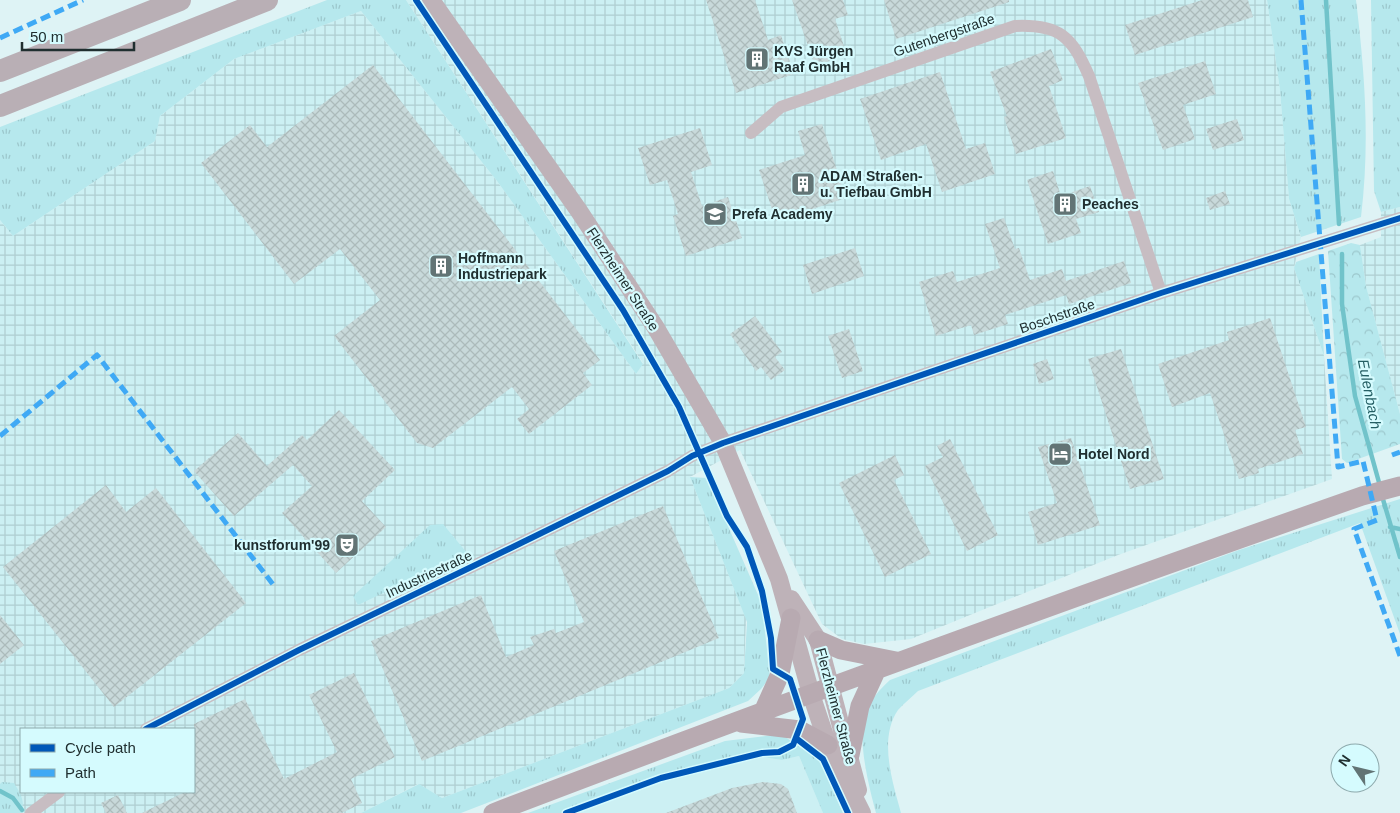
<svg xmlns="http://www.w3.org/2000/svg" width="1400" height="813" viewBox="0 0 1400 813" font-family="Helvetica,sans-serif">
<defs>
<pattern id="industrial-grid" width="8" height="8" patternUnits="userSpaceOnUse" patternTransform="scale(1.25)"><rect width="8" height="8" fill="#ccf0f3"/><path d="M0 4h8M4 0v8" fill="none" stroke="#afced1"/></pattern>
<pattern id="grass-tufts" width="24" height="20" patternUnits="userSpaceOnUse" patternTransform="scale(1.25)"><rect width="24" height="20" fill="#b6e8ed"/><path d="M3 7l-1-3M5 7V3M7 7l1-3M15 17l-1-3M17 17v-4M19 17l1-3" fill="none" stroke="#9cc7cc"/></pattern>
<pattern id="forest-crowns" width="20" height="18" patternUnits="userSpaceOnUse" patternTransform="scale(1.25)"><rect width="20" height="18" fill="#b6e8ed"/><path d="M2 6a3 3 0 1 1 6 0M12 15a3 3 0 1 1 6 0" fill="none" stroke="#9cc7cc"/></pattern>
<pattern id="building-cross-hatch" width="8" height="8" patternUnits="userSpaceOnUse" patternTransform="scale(1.25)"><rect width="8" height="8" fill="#c8d9da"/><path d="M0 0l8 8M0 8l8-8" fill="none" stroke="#acbbbb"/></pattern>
</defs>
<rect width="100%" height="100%" fill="#def3f5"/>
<path fill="#ccf0f3" d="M799 756 823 813H578L660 780 762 757 782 760Z"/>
<path fill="url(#industrial-grid)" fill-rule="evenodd" d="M406 0H1267L1280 90 1289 199 1301 237 1294 268 1324 356 1332 479 1118 555 911 639 864 644 842 639 822 624 740 450 690 477 746 619 744 673 729 688 442 798 418 784 361 813H0V220L13 236 155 141 160 116 234 59 361 11 497 181 636 374 643 363ZM21 729H194V792H21Z
M1400 207V414L1366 286 1360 245 1381 237V212Z"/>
<path fill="url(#grass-tufts)" d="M327 0H406L643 364 636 374 497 181 361 11 234 59 160 116 155 141 13 236 0 220V127Z
M1267 0H1356C1365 74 1370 143 1361 217L1301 237 1289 199 1280 90Z
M1371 0H1400V207L1381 212 1374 191Z
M1319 254 1324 356 1294 268 1296 262Z
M690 477 707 478 762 604 770 677 761 689 748 701 461 813H361L419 784 442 798 729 688 744 673 747 622Z
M1400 499V634L1360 523 918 691C912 697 904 703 898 710 878 739 893 783 901 813H876C869 787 857 740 865 714 870 700 880 689 890 680L1239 550Z
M443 524 467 553 358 605 353 596 430 525Z
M781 734 820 761 843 813H823L799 756 782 760 762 757 660 780 578 813H528L725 741Z
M2 782 14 783C20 793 26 801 21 813H0V784Z"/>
<path fill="url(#forest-crowns)" d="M1351 243 1360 245 1366 286 1400 414V444L1347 463 1342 459 1328 251Z"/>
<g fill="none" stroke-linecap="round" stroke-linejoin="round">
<path stroke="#71c3ca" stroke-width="4.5" d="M1326 0 1339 224
M1342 254V304L1355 396 1380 486
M1382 496 1400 557
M1390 527 1400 529
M0 791 13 798 22 810"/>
</g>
<path fill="url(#building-cross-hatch)" d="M706 0H755L768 40 781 35 794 74 736 93Z
M792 0H843L848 15 835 19 847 55 815 66Z
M884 0H1009V2L896 39Z
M1202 0H1248L1253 17 1135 55 1125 25Z
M1051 49 1063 80 1049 86 1066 138 1016 154 1004 117 1007 116 990 72Z
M1205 61 1216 94 1183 105 1195 139 1163 150 1138 83Z
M373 65 600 360 583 373 592 385 529 434 517 419 529 409 512 387 433 448 417 443 334 336 380 300 340 249 294 284 201 163 250 125 267 147Z
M940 72 966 149 985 143 995 174 942 192 926 144 881 160 860 99Z
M1237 119 1244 140 1213 150 1206 129Z
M822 124 846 198 776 221 759 170 805 155 798 131Z
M700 128 712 165 691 172 702 206 728 197 742 238 686 256 673 216 678 214 667 180 650 185 638 148Z
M1053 171 1061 196 1090 186 1099 212 1076 219 1081 233 1048 244 1027 180Z
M1225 191 1230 204 1210 210 1206 198Z
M1004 218 1015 249 1019 248 1030 280 1062 269 1066 281 1124 261 1131 283 1069 304 1066 295 1005 315 1008 324 974 335 971 325 936 336 919 282 953 271 957 282 1000 268 985 224Z
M855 248 864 276 812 294 803 265Z
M755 316 782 352 775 357 785 370 771 380 761 367 756 371 730 334Z
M1270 318 1306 427 1295 430 1303 454 1258 469 1259 473 1239 479 1210 393 1172 407 1158 364 1229 340 1227 332Z
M849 329 863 371 842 378 828 336Z
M1121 349 1164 479 1130 489 1088 359Z
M1047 359 1054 379 1039 384 1033 364Z
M339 410 395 470 362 501 386 527 336 573 282 513 312 486 293 465 234 516 194 471 238 433 267 466 302 435 307 440Z
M1071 438 1100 525 1038 545 1028 512 1057 503 1038 447Z
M950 439 998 535 967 551 925 466 943 457 937 446Z
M895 455 904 475 894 480 931 554 885 577 839 483Z
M106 485 126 512 156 488 246 603 114 707 3 567Z
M663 506 719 638 422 761 371 641 481 595 506 657 534 645 530 637 554 629 556 633 584 622 554 551Z
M0 615 24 645 0 664Z
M354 673 395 757 351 779 362 803 342 813H142L185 792H194V724L245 699 284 779 337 752 309 695Z
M763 782 781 784 788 789 797 813H666L732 788Z
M118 795 127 813H106L101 803Z"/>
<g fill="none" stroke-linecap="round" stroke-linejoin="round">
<path stroke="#c7bdc2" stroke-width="12" d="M751 133 781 107 1015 26C1060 24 1072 37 1089 76L1161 293
M146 729 299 650 519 544 668 471 692 456 723 443 1161 293 1400 218
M31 813 59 792"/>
<path stroke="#beb2b8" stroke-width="18" d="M431 0 579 211 656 328 723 443 779 579 811 694 828 745 862 813
M791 599 818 640 858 790"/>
<path stroke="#b8aab1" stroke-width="19" d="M818 640 841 650 896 661
M763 712 780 674 791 618
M741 723 800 730 828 745
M850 755 860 706 877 669
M493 813C781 703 1071 598 1362 496L1400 486"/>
<path stroke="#b9afb5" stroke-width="22" d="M0 71 180 0
M0 106 267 0"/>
<path stroke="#3fa9f5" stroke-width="5" stroke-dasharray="10 5" stroke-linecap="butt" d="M1301 0 1338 467 1363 461 1377 520 1354 529 1400 656
M0 38 83 0
M0 436 97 355 275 587
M1392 455 1400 452"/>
<g stroke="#d5fbfe" stroke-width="9">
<path id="cycleway" d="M416 0 623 310 679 407 727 516 747 547 762 591 771 638 773 669 790 679 803 719 793 745 779 752 762 753 661 778 566 813
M146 729 299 650 519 544 668 471 692 456 723 443 1161 293 1400 218
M797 739 823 759 848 813"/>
</g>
<use href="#cycleway" stroke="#0057b8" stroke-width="6"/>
</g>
<defs>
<g id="building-square" transform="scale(1.25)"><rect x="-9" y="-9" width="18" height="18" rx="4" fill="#627475" stroke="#d5fbfe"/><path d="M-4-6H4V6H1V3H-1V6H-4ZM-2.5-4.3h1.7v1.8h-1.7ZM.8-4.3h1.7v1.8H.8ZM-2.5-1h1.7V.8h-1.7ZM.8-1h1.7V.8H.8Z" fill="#fff"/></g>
<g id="school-square" transform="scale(1.25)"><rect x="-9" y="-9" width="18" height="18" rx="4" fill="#627475" stroke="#d5fbfe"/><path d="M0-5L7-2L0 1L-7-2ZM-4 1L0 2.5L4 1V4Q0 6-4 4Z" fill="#fff"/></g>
<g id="hotel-square" transform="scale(1.25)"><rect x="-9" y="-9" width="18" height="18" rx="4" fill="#627475" stroke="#d5fbfe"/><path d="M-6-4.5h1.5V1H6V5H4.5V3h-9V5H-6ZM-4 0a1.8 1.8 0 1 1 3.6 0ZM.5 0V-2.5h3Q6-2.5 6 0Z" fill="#fff"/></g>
<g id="theatre-square" transform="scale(1.25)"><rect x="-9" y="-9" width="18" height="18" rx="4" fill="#627475" stroke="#d5fbfe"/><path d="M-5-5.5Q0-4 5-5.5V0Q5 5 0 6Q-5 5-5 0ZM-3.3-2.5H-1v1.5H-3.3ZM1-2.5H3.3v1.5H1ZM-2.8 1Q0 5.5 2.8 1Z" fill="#fff"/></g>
</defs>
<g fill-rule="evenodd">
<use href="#building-square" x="757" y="59"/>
<use href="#building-square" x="803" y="184"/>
<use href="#building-square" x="1065" y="204"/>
<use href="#school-square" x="715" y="214"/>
<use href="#building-square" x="441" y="266"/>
<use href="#hotel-square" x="1060" y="454"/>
<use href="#theatre-square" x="347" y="545"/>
</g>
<g text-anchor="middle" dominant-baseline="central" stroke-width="4.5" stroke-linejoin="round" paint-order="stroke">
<g font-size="14" fill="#202f30" stroke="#d5fbfe">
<text transform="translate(944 35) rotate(-19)">Gutenbergstraße</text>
<text transform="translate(623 279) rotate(57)">Flerzheimer Straße</text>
<text transform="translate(1057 316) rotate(-19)">Boschstraße</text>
<text transform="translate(429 574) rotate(-25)">Industriestraße</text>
<text transform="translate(836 706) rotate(75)">Flerzheimer Straße</text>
</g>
<g font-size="14" font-weight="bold" fill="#202f30" stroke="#d5fbfe" text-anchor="start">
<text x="774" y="51">KVS Jürgen<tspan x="774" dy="16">Raaf GmbH</tspan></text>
<text x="820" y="176">ADAM Straßen-<tspan x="820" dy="16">u. Tiefbau GmbH</tspan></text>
<text x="1082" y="204">Peaches</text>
<text x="732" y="214">Prefa Academy</text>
<text x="458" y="258">Hoffmann<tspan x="458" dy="16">Industriepark</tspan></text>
<text x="1078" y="454">Hotel Nord</text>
<text x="330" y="545" text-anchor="end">kunstforum'99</text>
</g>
<g font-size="15" font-style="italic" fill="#245f64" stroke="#d5fbfe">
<text transform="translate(1370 394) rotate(79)">Eulenbach</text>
</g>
</g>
<rect x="20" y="728" width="175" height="65" fill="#d5fbfe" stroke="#8da9ac"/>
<rect x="30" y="744" width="25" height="8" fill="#0057b8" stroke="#8da9ac"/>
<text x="65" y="753" font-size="15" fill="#202f30">Cycle path</text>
<rect x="30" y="769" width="25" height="8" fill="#3fa9f5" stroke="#8da9ac"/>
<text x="65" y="778" font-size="15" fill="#202f30">Path</text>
<g transform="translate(1355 768) rotate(305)"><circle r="24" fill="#d5fbfe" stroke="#8da9ac"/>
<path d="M0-4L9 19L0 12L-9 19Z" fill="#627475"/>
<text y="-8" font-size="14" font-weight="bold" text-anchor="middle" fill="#202f30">N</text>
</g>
<path d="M22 42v8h112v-8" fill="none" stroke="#202f30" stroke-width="2.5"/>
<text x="30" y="42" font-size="15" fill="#202f30" stroke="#d5fbfe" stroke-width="4" paint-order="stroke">50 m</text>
</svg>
